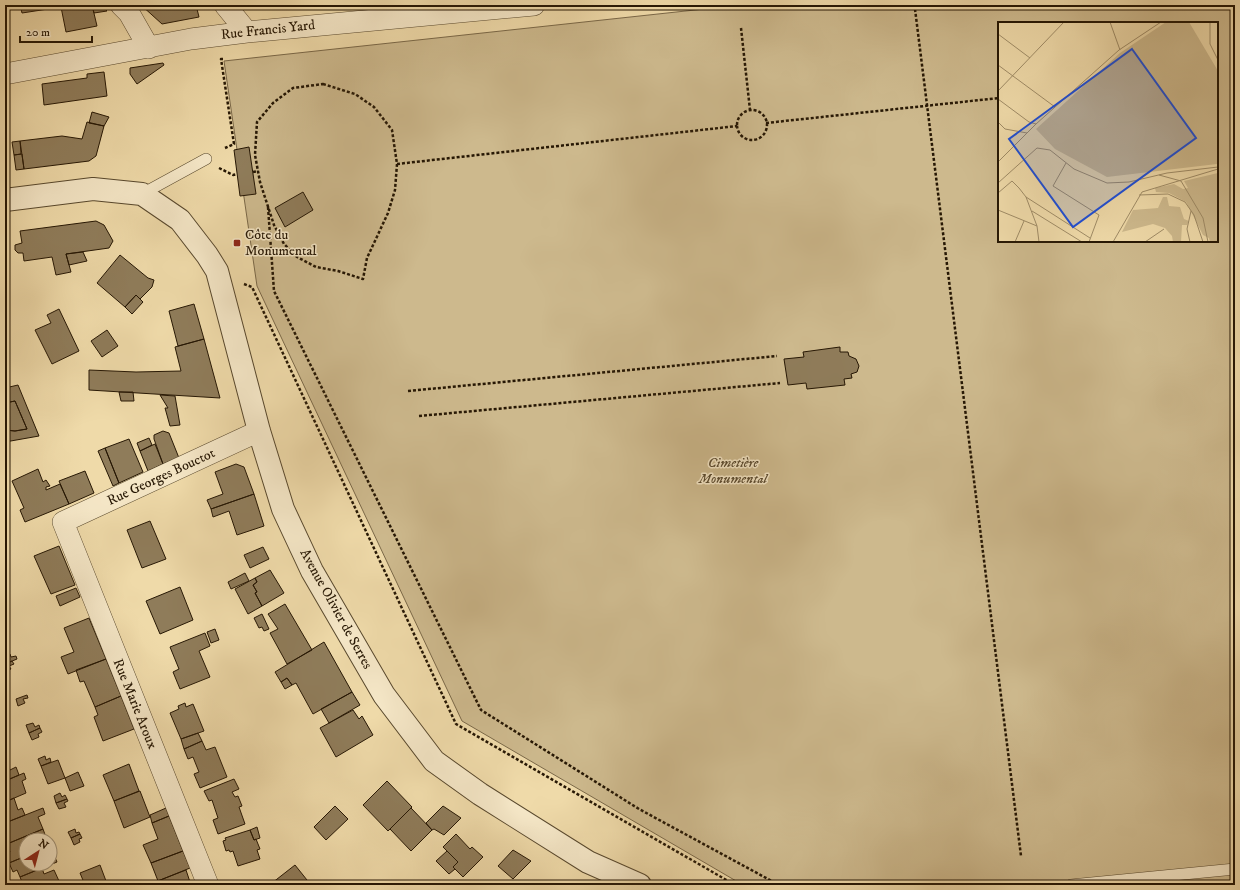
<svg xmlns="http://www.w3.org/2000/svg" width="1240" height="890" viewBox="0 0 1240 890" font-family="'IM FELL DW Pica',serif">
<rect width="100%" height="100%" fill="#efdaa9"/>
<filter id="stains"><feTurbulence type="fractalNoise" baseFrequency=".005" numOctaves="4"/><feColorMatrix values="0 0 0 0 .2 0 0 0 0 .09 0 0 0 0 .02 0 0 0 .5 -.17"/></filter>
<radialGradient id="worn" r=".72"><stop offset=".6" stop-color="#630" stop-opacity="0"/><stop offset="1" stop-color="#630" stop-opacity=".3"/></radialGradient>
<path fill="#cdb98d" stroke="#7a6848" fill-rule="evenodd" d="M741 5H1235V885H743L462 721 257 286 224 61ZM999 23H1217V241H999Z"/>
<path fill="#8f7c5a" stroke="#261704" d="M20 5H92L97 26 66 32 61 7 22 13Z
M92 5H101L107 11 94 13Z
M141 5H196L199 17 162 24Z
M163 63 164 65 137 84 130 74V68Z
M104 72 107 96 44 105 42 84 87 78V74Z
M92 112 109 117 104 126 89 123Z
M87 122 104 126 96 156 89 161 24 169 20 141 62 136 82 139Z
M20 141 21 154 14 155 12 142Z
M249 147 256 194 240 196 234 150Z
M22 154 24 169 16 170 14 155Z
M303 192 313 210 285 227 275 208Z
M96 221 104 225 113 241 109 248 66 254 71 272 56 275 52 257 24 261 23 253H18L15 250V245L22 243 20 231Z
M83 252 87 261 69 265 66 254Z
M120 255 148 278 154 280 152 287 140 299 136 295 125 307 97 283Z
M136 295 143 302 132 314 125 307Z
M194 304 204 339 178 346 169 311Z
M59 309 79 351 52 364 35 330 51 323 47 315Z
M107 330 118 346 102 357 91 341Z
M204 339 220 398 89 390V370L136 372 181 371 175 347Z
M840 347V352H848L849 356 856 359 859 366 857 372 851 374 852 378 844 379 845 385 807 389 806 383 788 385 784 359 804 357 803 352Z
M18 385 39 436 5 442V430L15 431 27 429 15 401 5 403V388Z
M119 392H133L134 401H121Z
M160 395 175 396 180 425 170 426 165 408H168Z
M15 401 27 429 15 431 5 430V403Z
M163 431 169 433 179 458 163 464 154 439V435Z
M149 438 152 445 140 451 137 443Z
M129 439 143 472 119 483 105 448Z
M155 444 163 464 148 471 140 451Z
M105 448 119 483 113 486 98 451Z
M236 464 244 467 254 494 211 509 207 500 223 494 215 472Z
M38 469 43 482 46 480 50 486 46 487V490L60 484 69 504 25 522 20 510 24 508 12 481Z
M85 471 94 493 69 504 59 481Z
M254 494 264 526 237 535 229 511 213 517 211 509Z
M150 521 166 559 142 568 127 530Z
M59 546 75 585 51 594 34 556Z
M263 547 269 559 250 568 244 555Z
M270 570 284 593 262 606 255 593 257 592 253 585 257 582 255 578Z
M245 573 249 581 231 589 228 582Z
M255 578 257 582 253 585 257 592 255 593 262 606 248 614 235 589Z
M180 587 193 620 160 634 146 601Z
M76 588 80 597 60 606 56 596Z
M285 604 312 650 287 664 270 633 278 629 268 614Z
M262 614 269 629 264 631 262 627 259 628 254 618Z
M89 618 106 659 68 674 61 657 74 652 64 628Z
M215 629 219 640 211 643 207 632Z
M205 633 210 646 199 651 210 677 180 689 173 672 179 669 170 647Z
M324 642 352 692 313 714 296 683 292 685 287 678 281 682 275 672Z
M10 654 11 657 16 656 17 659 5 664V656Z
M106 659 121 696 95 707 84 681 80 682 76 670Z
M12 661 14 664 9 666 11 669 5 671V664Z
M287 678 292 685 285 689 281 682Z
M352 692 360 705 329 723 321 709Z
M27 695 28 698 23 699 25 703 18 706 16 699Z
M121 696 134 729 103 741 94 717 98 715 95 707Z
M185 703 186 707 193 704 204 731 181 739 170 713 179 709 178 706Z
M353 710 359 719 362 716 373 735 336 757 320 728Z
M33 723 35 727 39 725 40 728 29 733 26 725Z
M40 728 42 732 38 734 39 737 32 740 29 733Z
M198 733 202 741 184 749 181 739Z
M202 741 206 750 215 747 227 777 200 788 194 774 199 772 193 757 188 759 184 749Z
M45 756 46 760 50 758 51 762 41 766 38 759Z
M58 760 65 778 48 784 41 766Z
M7 761 10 770 16 767 19 775 5 781V762Z
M129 764 139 791 114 801 103 775Z
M78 772 84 786 70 791 65 778Z
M24 773 26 779 22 781 26 793 5 802V781Z
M234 779 239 789 232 792 235 797 238 796 242 806 239 807 245 824 218 834 213 820 218 818 212 800 209 801 204 791Z
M387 781 412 807 388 831 363 805Z
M140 791 150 817 124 828 114 801Z
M60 793 62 797 65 795 67 799 56 803 54 796Z
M14 798 18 810 22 808 25 815 5 823V802Z
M67 799 68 801 64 803 66 807 59 809 56 803Z
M335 806 348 819 326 840 314 827Z
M443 806 461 818 444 835 434 829 432 830 426 823Z
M43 808 45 814 38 817 43 829 7 844 5 839V823Z
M166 808 169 816 152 823 150 815Z
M411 808 432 830 411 851 390 829Z
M169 816 183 851 151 863 143 845 158 839 152 823Z
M257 827 260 838 254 840 250 830Z
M43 829 47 840H26V856L9 863 5 854 10 852 7 844Z
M75 829 76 833 79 832 80 834 71 838 68 832Z
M250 830 254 840 256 839 260 849 257 850 260 859 238 866 233 851 230 852 229 850 226 851 223 841 226 840 225 838Z
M80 834 82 838 79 839 80 842 74 845 71 838Z
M456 834 470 849 472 847 483 857 463 877 453 867 458 862 443 847Z
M50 846 57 862 20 877 17 870 13 872 9 863 26 856V864H50Z
M513 850 531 861 513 879 498 866Z
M183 851 190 868 158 881 151 863Z
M447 851 458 862 453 867 455 869 449 874 436 861Z
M100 865 106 881 96 885H85L80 873Z
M295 865 311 885H274L272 883Z
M42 868 44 874 54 870 59 881 49 885H18L22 882 20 877Z
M186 870 190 882 183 885H156L155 882Z"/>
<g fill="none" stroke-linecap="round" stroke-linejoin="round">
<g stroke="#58482d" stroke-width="12">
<path id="service" d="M142 194 206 159
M1071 885 1235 869"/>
</g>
<g stroke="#58482d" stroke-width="22">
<path id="minor" d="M121 5 129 13 149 48
M225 5 247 32
M5 74 191 39 247 32 534 5
M208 885 63 522 259 431"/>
</g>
<g stroke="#58482d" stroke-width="24">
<path id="tertiary" d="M5 200 93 189 142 194 180 220 207 255 217 271 259 431 283 509 312 571 384 695 434 761 480 794 588 862 640 885"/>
</g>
<path stroke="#261704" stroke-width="2.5" stroke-dasharray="3 2" stroke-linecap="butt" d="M915 9 1021 856
M741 28 750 110
M223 59H221L234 144 225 148
M323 84 355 94 374 107 392 130 397 164 395 190 388 213 367 258 363 279 338 271 316 267 297 257 284 244 274 225 260 182 255 155 257 122 273 103 293 88Z
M737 125a15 15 0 1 1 30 0a15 15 0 1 1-30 0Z
M766 123 999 98
M397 164 737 126
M219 168 233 175 237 174
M253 172 258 171
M268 207 274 291 481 710 639 809 779 885
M244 284 252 287 456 724 735 885
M408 391 777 356
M419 416 780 383"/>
<use href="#service" stroke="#f5e7c7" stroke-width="11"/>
<use href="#minor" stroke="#f5e7c7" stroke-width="21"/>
<use href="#tertiary" stroke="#f5e7c7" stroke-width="22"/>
</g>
<rect fill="#8f2418" stroke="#f5e7c7" stroke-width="1.5" x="233" y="239" width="8" height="8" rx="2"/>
<g text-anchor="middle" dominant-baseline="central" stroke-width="3" stroke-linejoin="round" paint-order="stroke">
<g font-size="14" fill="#261704" stroke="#f5e7c7">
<text transform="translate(268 30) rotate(-6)">Rue Francis Yard</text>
<text transform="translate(161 477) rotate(-25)">Rue Georges Bouctot</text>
<text transform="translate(336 609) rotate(61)">Avenue Olivier de Serres</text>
<text transform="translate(135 704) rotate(68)">Rue Marie Aroux</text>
</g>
<g font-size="14" fill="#261704" stroke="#f5e7c7" text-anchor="start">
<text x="245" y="235">Côte du<tspan x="245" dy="16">Monumental</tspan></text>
</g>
<g font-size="14" font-style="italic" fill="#58482d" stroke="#f5e7c7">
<text x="733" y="463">Cimetière<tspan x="733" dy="16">Monumental</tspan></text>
</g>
</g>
<g transform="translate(998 22)">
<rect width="220" height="220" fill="#efdaa9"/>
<path d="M168 0H191L220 49 219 142 109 155 57 127 38 107 122 31ZM220 151V220H212L211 216 205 213 188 180 171 171 158 170 157 166 176 162 185 167 190 166 186 159ZM165 175H169L171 184 182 185 186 197 191 199 189 203H184L183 220H175L174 214 167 206 155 202 124 210 135 188 160 186Z" fill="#cdb98d"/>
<path fill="none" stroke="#9f8c67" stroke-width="1" d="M112 0 122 28M212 0V22L220 38M0 12 32 36M0 43 57 85M0 69 66 0M0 77 31 100 38 102M0 100 7 107 29 111M0 140 38 102 121 28 163 0M68 141 55 164 101 193 91 220M161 153 183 159 205 196 210 220M0 161 39 126 52 128 76 147 109 161 131 160 169 151 220 145M0 171 14 159 21 166 28 175 39 204M141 173 170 172 187 180 196 193 205 220M28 175 92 216M0 188 39 204 41 220M34 189 84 220M17 220 26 199M115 220 144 170 220 147M147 220 166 207M192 220 189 207 193 189"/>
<path fill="#1d4ed8" fill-opacity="0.15" stroke="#1d4ed8" stroke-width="2" d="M134 27 198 116 75 205 11 117Z"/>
<rect width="220" height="220" fill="none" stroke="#261704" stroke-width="2"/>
</g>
<rect width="1240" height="890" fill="none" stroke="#efdaa9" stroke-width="20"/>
<rect x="6" y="6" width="1228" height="878" fill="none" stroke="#261704" stroke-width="2"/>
<rect x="10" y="10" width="1220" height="870" fill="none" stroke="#261704"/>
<g transform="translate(38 852) rotate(36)"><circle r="19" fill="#f5e7c7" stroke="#a29479"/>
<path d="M0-3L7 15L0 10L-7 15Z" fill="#8f2418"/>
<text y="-6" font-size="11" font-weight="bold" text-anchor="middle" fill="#261704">N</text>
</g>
<path d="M20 36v6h72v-6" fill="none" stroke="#261704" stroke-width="2"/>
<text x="26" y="36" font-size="12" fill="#261704" stroke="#f5e7c7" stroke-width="3" paint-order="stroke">20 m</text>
<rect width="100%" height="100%" filter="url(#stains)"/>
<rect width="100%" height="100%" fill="url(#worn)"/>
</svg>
